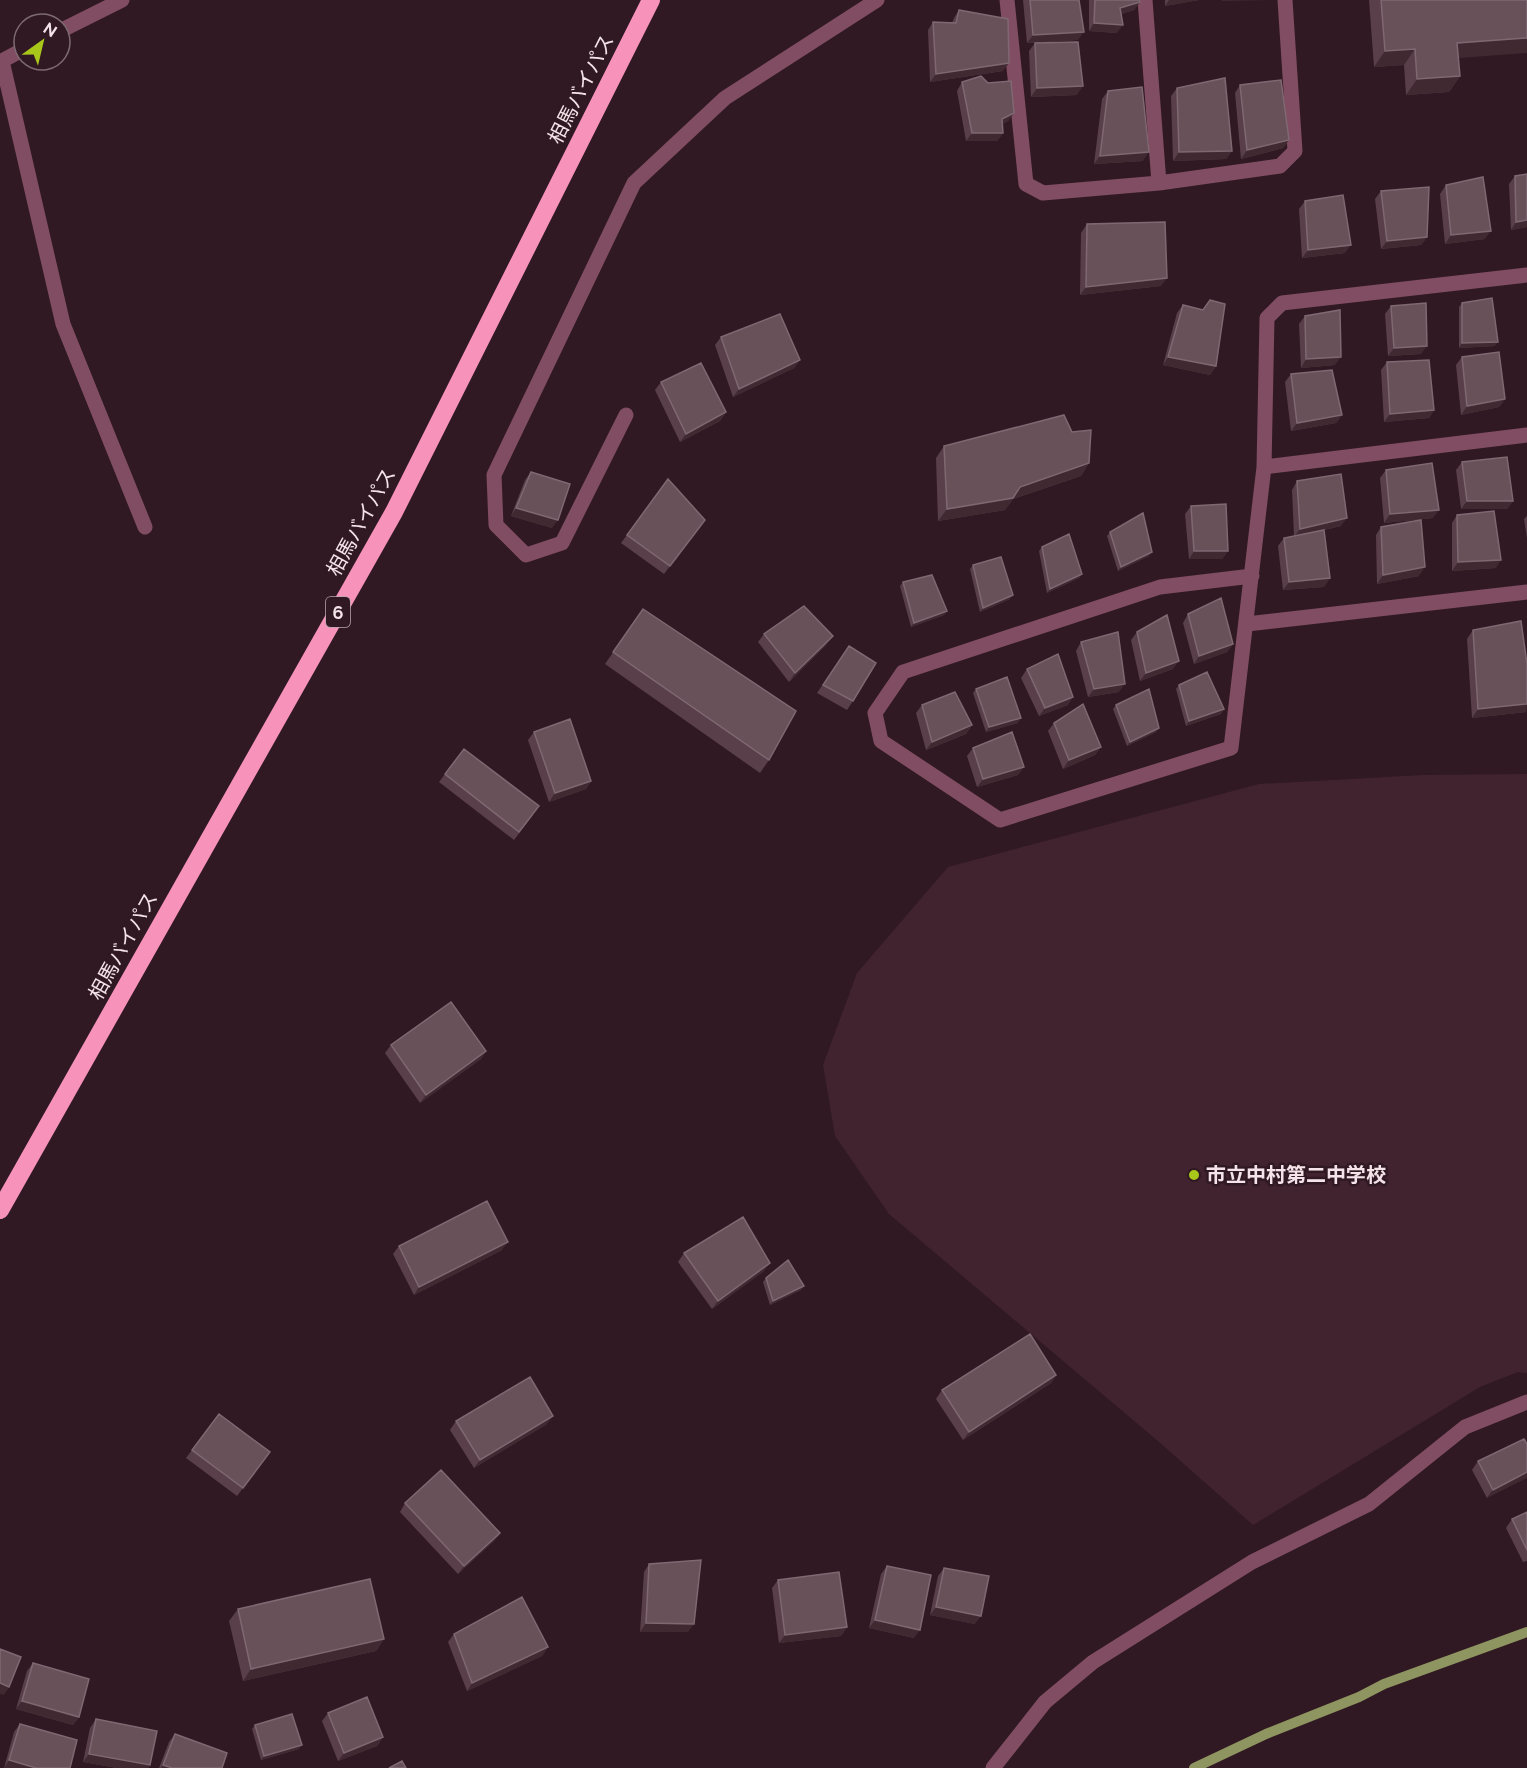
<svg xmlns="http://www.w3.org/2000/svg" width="1527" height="1768" viewBox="0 0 1527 1768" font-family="Raleway,'Noto Sans JP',sans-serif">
<rect width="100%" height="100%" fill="#301922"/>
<path fill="#40232f" d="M1527 774V1373L1518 1372 1480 1387 1253 1525 1159 1442 889 1214 835 1136 823 1065 857 973 948 867 1259 784 1423 775Z"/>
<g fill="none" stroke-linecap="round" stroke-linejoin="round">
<path stroke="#8e9560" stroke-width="10" d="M1194 1768 1266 1734 1359 1697 1384 1684 1527 1632"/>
<path stroke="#804d62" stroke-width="15" d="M1007 0 1026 184 1043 193 1159 183 1280 166 1295 151 1285 0
M1145 0 1159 183
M60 31 122 0
M2 61 63 324 145 527
M0 62 24 49
M626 415 562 543 526 555 496 525 494 475 634 183 725 98 877 0
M1264 467 1527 435
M1252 576 1160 587 903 672 875 713 881 741 1000 820 1231 748 1264 467 1267 318 1282 303 1527 275
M1247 624 1527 592
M993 1768 1045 1702 1093 1662 1252 1562 1369 1504 1465 1427 1527 1402"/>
<path stroke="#f792bb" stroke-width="18" d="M0 1210 394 512 651 0"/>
</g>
<path fill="#593f49" d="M1023 0H1079L1078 40 1027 43Z
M1089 0H1139L1140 2 1134 10 1121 14 1117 33 1089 31Z
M1165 0H1199L1165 6Z
M1369 0H1527L1458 58 1460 76 1449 92 1406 95 1404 65 1374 67Z
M959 10 1003 71 930 82 928 30 933 22 952 23 954 18Z
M1035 43 1077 95 1031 97 1029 51Z
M962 82 1014 113 1008 121 1002 124 1003 133 997 141H966L957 91Z
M1240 85 1289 140 1283 148 1241 159 1235 93Z
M1177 88 1232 151 1226 159 1173 161 1171 96Z
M1108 91 1143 161 1094 164 1102 99Z
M1527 174V227L1511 230 1509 184 1515 176Z
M1446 185 1485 239 1445 244 1440 194Z
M1381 191 1427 237 1421 245 1381 249 1375 199Z
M1305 201 1345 253 1302 258 1299 209Z
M1087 224 1161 286 1080 295 1081 233Z
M1462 303 1495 346 1459 348V307Z
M1183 305 1203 310 1216 366 1210 375 1163 365 1177 313Z
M1391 306 1421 354 1388 356 1385 314Z
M1305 316 1335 365 1301 368 1299 324Z
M721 337 800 360 794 368 733 397 715 345Z
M1462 357 1505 399 1499 407 1461 415 1456 365Z
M1387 362 1434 410 1429 418 1384 422 1381 370Z
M1291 374 1342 415 1336 423 1291 431 1285 382Z
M661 382 726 412 720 421 680 442 655 390Z
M1072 432 1089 463 1081 476 1013 499 1005 510 938 521 936 458 944 446Z
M1462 462 1513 501 1507 509H1461L1456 470Z
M1386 470 1433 518 1384 523 1380 478Z
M531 472 552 528 511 516 525 480Z
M668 479 705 520 664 574 621 543Z
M1297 481 1341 526 1324 530 1330 578 1324 587 1283 590 1278 546 1284 538 1294 536 1292 490Z
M1191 506 1228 551 1222 559H1189L1185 514Z
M1457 515 1496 568 1452 571V523Z
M1527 516V538L1524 519Z
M1381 527 1419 576 1377 584 1376 535Z
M1110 532 1149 556 1118 571 1107 536Z
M1042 547 1082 574 1079 578 1047 593 1039 551Z
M973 565 1010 599 980 612 970 569Z
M903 582 947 611 944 615 911 627 900 586Z
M643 609 769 760 760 773 605 664Z
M1188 614 1233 644 1227 652 1194 664 1183 623Z
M1473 630 1526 712 1472 718 1467 639Z
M1137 632 1173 669 1140 681 1131 640Z
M764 634 827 644 789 682 758 642Z
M1081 642 1119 692 1088 697 1076 651Z
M849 646 853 701 847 710 817 693Z
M1027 669 1068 705 1039 716 1021 678Z
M1179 685 1224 709 1221 714 1186 726 1176 689Z
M976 689 1018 723 986 732 973 693Z
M922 705 972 725 966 734 926 750 916 713Z
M1116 705 1156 732 1127 746 1113 709Z
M1054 723 1101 747 1095 755 1063 769 1048 731Z
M534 732 591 781 586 789 549 802 528 740Z
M973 748 1024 767 1018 775 977 787 967 756Z
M445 774 533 815 514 840 439 782Z
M391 1045 486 1051 481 1059 420 1103 385 1053Z
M399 1246 502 1250 414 1295 393 1254Z
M684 1253 764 1271 712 1309 678 1262Z
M766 1278 804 1286 801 1290 770 1305 763 1282Z
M1056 1375 1051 1383 963 1440 936 1399 942 1390Z
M219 1414 270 1452 237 1496 186 1458Z
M456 1421 547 1424 474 1468 450 1430Z
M1527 1444 1487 1498 1472 1470 1478 1461Z
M405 1503 500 1533 494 1541 458 1574 400 1512Z
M1527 1512V1561L1523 1562 1506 1528 1512 1519Z
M649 1564 688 1632H640L644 1572Z
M887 1566 914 1638 869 1628 881 1574Z
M944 1568 975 1624 930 1615 938 1576Z
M778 1580 847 1627 841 1636 779 1643 772 1588Z
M238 1609 384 1639 376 1651 243 1681 229 1621Z
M454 1634 548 1647 542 1656 467 1691 448 1642Z
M33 1663 79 1717 73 1725 16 1709 27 1671Z
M328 1713 383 1737 377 1746 338 1761 322 1721Z
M96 1719 150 1765 148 1768H117L83 1762 90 1728Z
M20 1724 70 1768H4L14 1732Z
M255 1725 299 1749 261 1760 252 1729Z
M175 1734 222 1768H159L169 1742Z"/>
<path fill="#412932" d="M1169 0H1199L1165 6Z
M1222 0H1271L1222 1Z
M1140 2 1134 10 1114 16 1120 8Z
M1094 23 1123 25 1117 33 1089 31Z
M1084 32 1078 40 1027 43 1033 35Z
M1527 38V53L1446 59 1457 43Z
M1415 49 1404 65 1374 67 1385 51Z
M1009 63 1003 71 930 82 936 74Z
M1460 76 1449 92 1406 95 1417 79Z
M1083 86 1077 95 1031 97 1037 88Z
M1014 113 1008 121 996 127 1002 119Z
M972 133H1003L997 141H966Z
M1289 140 1283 148 1241 159 1247 150Z
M1232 151 1226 159 1173 161 1179 152Z
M1149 152 1143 161 1094 164 1100 156Z
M1527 220V227L1511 230 1516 222Z
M1491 231 1485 239 1445 244 1451 235Z
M1427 237 1421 245 1381 249 1387 241Z
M1351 245 1345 253 1302 258 1308 250Z
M1167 278 1161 286 1080 295 1086 287Z
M1498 342 1495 346 1459 348 1462 343Z
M1427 346 1421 354 1388 356 1394 348Z
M1168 357 1216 366 1210 375 1163 365Z
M1341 357 1335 365 1301 368 1306 359Z
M800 360 794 368 733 397 739 389Z
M1505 399 1499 407 1461 415 1467 406Z
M1434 410 1429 418 1384 422 1390 414Z
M726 412 720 421 680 442 686 434Z
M1342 415 1336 423 1291 431 1297 423Z
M1089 463 1081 476 1013 499 1005 510 938 521 947 509 1020 487Z
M1467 501H1513L1507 509H1461Z
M516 508 558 520 552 528 511 516Z
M1439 510 1433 518 1384 523 1390 514Z
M1347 518 1341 526 1294 537 1300 529Z
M1194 551H1228L1222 559H1189Z
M1152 552 1149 556 1118 571 1121 567Z
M1501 560 1496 568 1452 571 1458 562Z
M1425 567 1419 576 1377 584 1383 575Z
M1082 574 1079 578 1047 593 1050 589Z
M1330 578 1324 587 1283 590 1289 582Z
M1013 595 1010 599 980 612 983 608Z
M947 611 944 615 911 627 914 623Z
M833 636 827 644 789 682 795 673Z
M1233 644 1227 652 1194 664 1199 656Z
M1179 661 1173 669 1140 681 1146 673Z
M1125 684 1119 692 1088 697 1094 689Z
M1073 697 1068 705 1039 716 1045 708Z
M1527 704 1526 712 1472 718 1478 709Z
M1224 709 1221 714 1186 726 1189 721Z
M1021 718 1018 723 986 732 989 727Z
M972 725 966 734 926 750 932 742Z
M1159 728 1156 732 1127 746 1130 742Z
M1101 747 1095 755 1063 769 1069 760Z
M1024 767 1018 775 977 787 983 779Z
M591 781 586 789 549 802 555 793Z
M486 1051 481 1059 420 1103 426 1095Z
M508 1242 502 1250 414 1295 419 1287Z
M770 1263 764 1271 712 1309 718 1301Z
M804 1286 801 1290 770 1305 773 1301Z
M1056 1375 1051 1383 963 1440 969 1432Z
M553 1416 547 1424 474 1468 480 1460Z
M1527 1472V1478L1487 1498 1493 1490Z
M500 1533 494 1541 458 1574 464 1566Z
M936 1607 981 1616 975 1624 930 1615Z
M875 1620 920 1630 914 1638 869 1628Z
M646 1623 694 1624 688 1632H640Z
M847 1627 841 1636 779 1643 785 1635Z
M384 1639 376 1651 243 1681 251 1669Z
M548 1647 542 1656 467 1691 472 1683Z
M0 1683 9 1687 4 1695 0 1694Z
M22 1701 79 1717 73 1725 16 1709Z
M383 1737 377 1746 338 1761 344 1753Z
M302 1745 299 1749 261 1760 264 1756Z
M89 1754 150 1765 148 1768H117L83 1762Z
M9 1760 36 1768H4Z
M163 1765 172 1768H161Z"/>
<path fill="#69515a" stroke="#7f6871" stroke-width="1.5" d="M1030 0H1079L1084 32 1033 35Z
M1095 0H1139L1140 2 1120 8 1123 25 1094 23Z
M1381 0H1527V38L1457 43 1460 76 1417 79 1415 49 1385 51Z
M959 10 1008 19 1009 63 936 74 933 22 956 23Z
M1078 42 1083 86 1037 88 1035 43Z
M981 76 988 83 1011 81 1014 113 1002 119 1003 133H972L962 82Z
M1225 78 1232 151 1179 152 1177 88Z
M1281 80 1289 140 1247 150 1240 85Z
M1142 87 1149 152 1100 156 1108 91Z
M1527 174V220L1516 222 1515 176Z
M1483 177 1491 231 1451 235 1446 185Z
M1429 187 1427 237 1387 241 1381 191Z
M1343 195 1351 245 1308 250 1305 201Z
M1165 222 1167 278 1086 287 1087 224Z
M1492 298 1498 342 1462 343V303Z
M1210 300 1225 304 1216 366 1168 357 1183 305 1203 310Z
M1426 303 1427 346 1394 348 1391 306Z
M1340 310 1341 357 1306 359 1305 316Z
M780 314 800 360 739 389 721 337Z
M1499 352 1505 399 1467 406 1462 357Z
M1429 360 1434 410 1390 414 1387 362Z
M701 363 726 412 686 434 661 382Z
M1332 370 1342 415 1297 423 1291 374Z
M1064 415 1072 432 1091 430 1089 463 1020 487 1013 498 947 509 944 446Z
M1507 457 1513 501H1467L1462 462Z
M1432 463 1439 510 1390 514 1386 470Z
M531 472 570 484 558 520 516 508Z
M1341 474 1347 518 1300 529 1297 481Z
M668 479 705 520 670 566 627 535Z
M1226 504 1228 551H1194L1191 506Z
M1494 511 1501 560 1458 562 1457 515Z
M1143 513 1152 552 1121 567 1110 532Z
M1421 520 1425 567 1383 575 1381 527Z
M1324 530 1330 578 1289 582 1284 538Z
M1069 534 1082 574 1050 589 1042 547Z
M1001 557 1013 595 983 608 973 565Z
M932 575 947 611 914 623 903 582Z
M1221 598 1233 644 1199 656 1188 614Z
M804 606 833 636 795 673 764 634Z
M643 609 796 711 769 760 613 652Z
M1167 615 1179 661 1146 673 1137 632Z
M1521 621 1527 664V704L1478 709 1473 630Z
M1118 632 1125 684 1094 689 1081 642Z
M849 646 876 663 853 701 823 685Z
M1058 654 1073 697 1045 708 1027 669Z
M1207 672 1224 709 1189 721 1179 685Z
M1007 677 1021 718 989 727 976 689Z
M1149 689 1159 728 1130 742 1116 705Z
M955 692 972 725 932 742 922 705Z
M1083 704 1101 747 1069 760 1054 723Z
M570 719 591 781 555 793 534 732Z
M1012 732 1024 767 983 779 973 748Z
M464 749 539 806 519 832 445 774Z
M451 1002 486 1051 426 1095 391 1045Z
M487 1201 508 1242 419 1287 399 1246Z
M743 1217 770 1263 718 1301 684 1253Z
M788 1260 804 1286 773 1301 766 1278Z
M1030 1334 1056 1375 969 1432 942 1390Z
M530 1377 553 1416 480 1460 456 1421Z
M219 1414 270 1452 243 1488 192 1450Z
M1524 1439 1527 1444V1472L1493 1490 1478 1461Z
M441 1470 500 1533 464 1566 405 1503Z
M1527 1512V1550L1512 1519Z
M701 1560 694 1624 646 1623 649 1564Z
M887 1566 931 1575 920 1630 875 1620Z
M944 1568 989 1576 981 1616 936 1607Z
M839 1572 847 1627 785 1635 778 1580Z
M370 1579 384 1639 251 1669 238 1609Z
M522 1597 548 1647 472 1683 454 1634Z
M0 1649 21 1657 9 1687 0 1683Z
M33 1663 89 1679 79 1717 22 1701Z
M367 1697 383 1737 344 1753 328 1713Z
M292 1714 302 1745 264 1756 255 1725Z
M96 1719 157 1731 150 1765 89 1754Z
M20 1724 77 1740 70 1768H36L9 1760Z
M175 1734 227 1753 222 1768H172L163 1765Z
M402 1761 406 1768H389Z"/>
<circle fill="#a9c71a" stroke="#301922" stroke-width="2" cx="1194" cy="1175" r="6"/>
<g text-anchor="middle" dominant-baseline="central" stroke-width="5" stroke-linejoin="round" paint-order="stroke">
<rect fill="#301922" stroke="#b9a6ad" stroke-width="1.5" x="326" y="597" width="24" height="30" rx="4.5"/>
<g font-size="18" font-weight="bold" fill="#f4e3e9">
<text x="338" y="612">6</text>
</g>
<g font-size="20" fill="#f4e3e9" stroke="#301922">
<text transform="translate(581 89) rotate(-63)">相馬バイパス</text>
<text transform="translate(361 522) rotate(-61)">相馬バイパス</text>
<text transform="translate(123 946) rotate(-61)">相馬バイパス</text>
</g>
<g font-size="20" font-weight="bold" fill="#f4e3e9" stroke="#301922" text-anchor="start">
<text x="1206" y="1175">市立中村第二中学校</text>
</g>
</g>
<g transform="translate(42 42) rotate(34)"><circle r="28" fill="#301922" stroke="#7e6a72" stroke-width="1.5"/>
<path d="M0-4.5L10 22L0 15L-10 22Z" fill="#a9c71a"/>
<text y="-9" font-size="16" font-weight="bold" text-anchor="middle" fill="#f4e3e9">N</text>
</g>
</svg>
